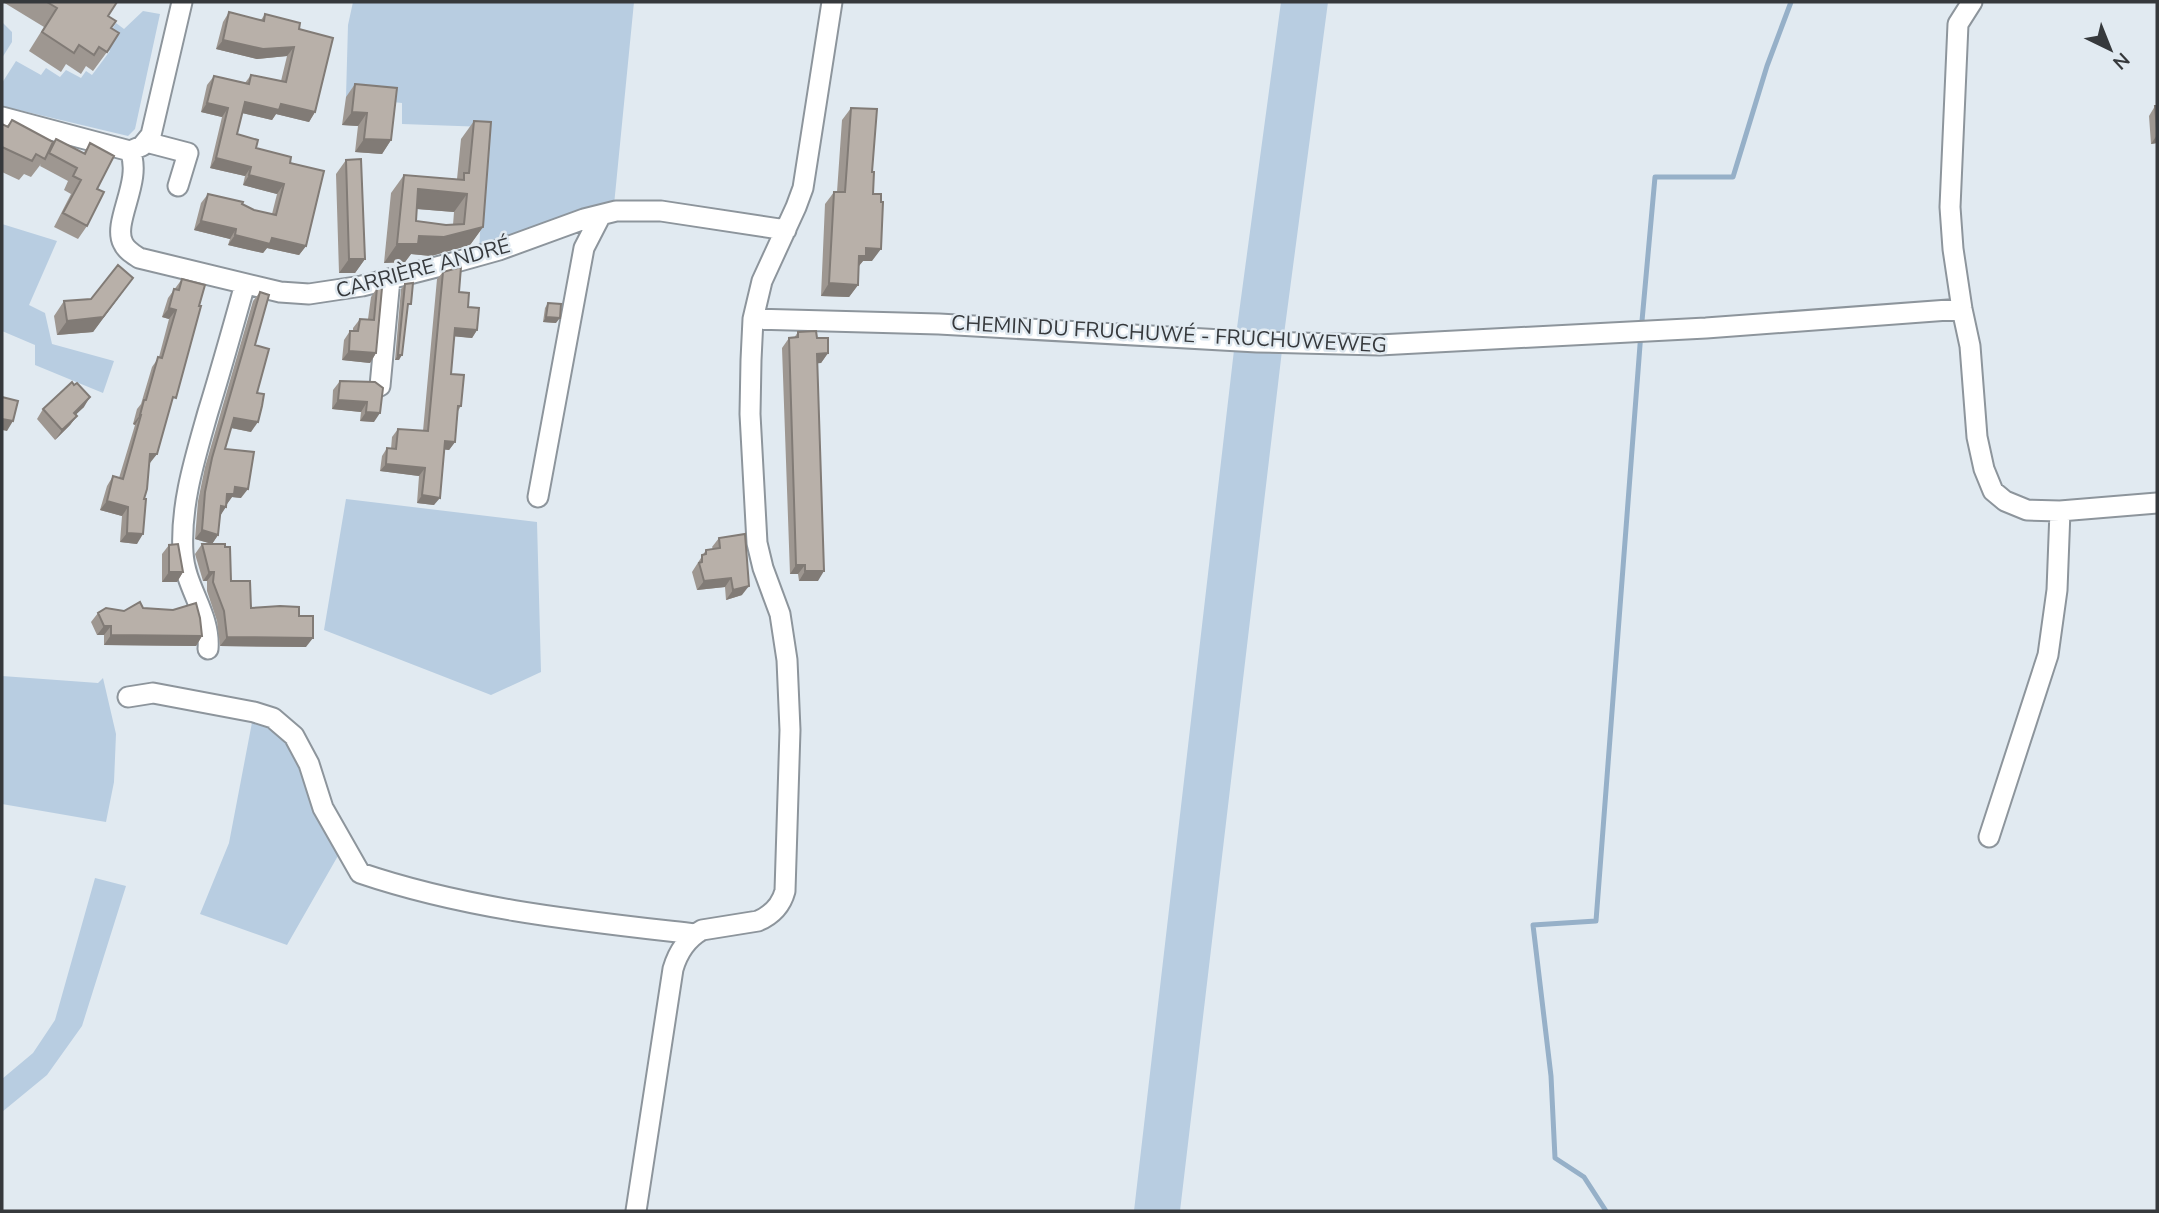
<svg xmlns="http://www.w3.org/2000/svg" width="2159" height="1213" viewBox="0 0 2159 1213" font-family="'Nunito Sans',sans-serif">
<rect width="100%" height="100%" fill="#e1eaf1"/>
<path fill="#b8cde1" d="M353 2H634L614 205 479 251 486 127 402 124V103L346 97 348 25Z
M1281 2H1328L1283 342 1180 1211H1134L1234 350Z
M143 11 160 14 135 129 128 136 2 106V83L16 61 41 75 46 68 60 77 66 70 81 78 86 71 92 75 110 51 102 45 116 23 124 29Z
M2 22 12 32V42L2 58Z
M2 224 57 241 29 305 45 313 52 344 114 361 103 393 35 365V345L2 331Z
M346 499 537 522 541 672 491 695 324 630Z
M2 676 98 683 103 678 116 734 114 782 106 822 2 804Z
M254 712 294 736 343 847 287 945 200 914 229 843Z
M95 878 126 886 82 1026 47 1075 2 1112V1079L33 1053 55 1020Z"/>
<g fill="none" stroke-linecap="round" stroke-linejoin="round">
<path stroke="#96b0c8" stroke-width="5" d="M1606 1211 1584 1177 1555 1158 1551 1076 1533 925 1596 921 1641 332 1655 177H1733L1767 66 1791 2"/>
<g stroke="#8d959c" stroke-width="23">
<path id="street" d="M1972 2 1958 24 1950 207 1953 249 1962 309 1970 346 1977 437 1984 469 1993 491 2005 501 2027 510 2060 511 2157 503
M2 117 130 151C143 181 112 222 123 243 126 250 133 254 139 258L280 292 309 294 362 286 456 262 499 250 584 219 616 211H661L786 230
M146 142 188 153 178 186
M130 151 142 146 151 135 182 2
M753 319 939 324 1257 342 1379 345 1706 328 1962 309
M380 386 390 279
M538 497 584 248 601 215
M208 649C211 614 185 588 183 553 180 505 195 458 208 412 221 370 233 327 245 284
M128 697 153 693 254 712 273 718 294 736 309 764 323 808 360 873C469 910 582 921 695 934
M1989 837 2048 655 2057 590 2060 511
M636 1211 673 969C678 952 686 939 702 930L758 921C772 915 781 906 785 891L790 730 787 660 780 614 763 568 757 543 750 414 751 360 753 319 762 281 796 207 803 188 832 2"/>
</g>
<use href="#street" stroke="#fff" stroke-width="19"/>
</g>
<path fill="#9e9791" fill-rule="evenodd" d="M3 2H117L108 16 111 28 107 52 93 71 86 66 81 74 66 64 61 72 29 51 44 27Z
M229 12 261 20 265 14 299 29 315 112 309 122 276 114 272 120 242 113 237 134 256 148 290 163 306 246 299 255 267 248 263 253 228 245 230 239 194 230 201 203 208 194 242 204 254 210 272 214 277 194 243 185 245 176 210 168 222 117 201 112 207 85 214 76 245 83 251 75 281 81 287 56 257 59 216 49 223 22Z
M355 84 391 140 382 154 355 152 358 126 342 125 346 97Z
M2155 106H2157V143L2151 144 2149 116Z
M851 108 872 172 873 194 872 261H863L859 266 858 285 849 297 821 296 825 204 834 192H837L842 120Z
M12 120 50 148 56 139 83 154 90 143 97 189 87 226 78 239 54 227 71 194 64 190 68 181 40 166 41 164 31 177 24 174 19 180 2 172V124L7 126Z
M474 121 483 227 470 245 431 256 411 254 405 262 384 263 391 193 404 175 457 179 461 139ZM417 209 454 212 453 225H446L416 221Z
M346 160 365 259 355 273H339L336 174Z
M443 272 459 292 468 307 477 330 472 338 454 336 451 374 461 406 458 411 455 442 449 450 444 449 434 505 417 503 419 476 380 471 382 456 387 448 391 449 392 437 398 429 423 431 437 279Z
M133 278 93 332 57 335 54 316 64 301 91 299Z
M182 279 171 404 157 454 149 463 137 544 120 542 122 516 100 510 107 486 113 476 119 478 135 425 133 424 137 409 141 404 152 367 159 357 169 319 162 317 168 298Z
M405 284 408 309 399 360H395L401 289Z
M377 288 376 353 370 363 342 360 344 340 350 331H353V328L360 319H368L371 297Z
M260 292 255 345 257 393 251 432 231 428 225 449 241 498 232 497 227 504 220 516 218 535 212 544 195 539 198 501 205 467 253 301Z
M548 303 556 323 543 322 545 308Z
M798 332 817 338 828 353 821 363H818V581H799L798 574H790L782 348 789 338H794Z
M340 381 375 382 374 422 360 421 361 412 332 409 333 390Z
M84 407 76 414 77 416 70 425 55 440 37 419 43 409Z
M719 538 742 595 726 600 725 587 697 590 692 572 706 550 713 549 712 547Z
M202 544 251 608 299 616 306 647 220 646 217 621 207 591V581H203L195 554Z
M169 545 183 572 177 582H162V554Z
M143 608 202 636 196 646 104 645V635H97L91 622 98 613Z"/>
<path fill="#817b76" d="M223 40 294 47 287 56 257 59 216 49Z
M245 102 281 104 315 112 309 122 276 114 272 120 238 112Z
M207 103 228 108 222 117 201 112Z
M352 112 367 113 358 126 342 125Z
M2157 135V143L2151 144Z
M364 139 391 140 382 154 355 152Z
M216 158 251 167 245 176 210 168Z
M249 175 284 184 277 194 243 185Z
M418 189 467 194 454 212 405 208Z
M201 221 236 229 230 239 194 230Z
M483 227 470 245 431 256 411 254 405 262 384 263 397 244 419 236Z
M235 235 272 238 306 246 299 255 267 248 263 253 228 245Z
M866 248 881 249 872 261H863L857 268 859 256Z
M349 259H365L355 273H339Z
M133 278 93 332 57 335 67 321Z
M829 283 858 285 849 297 821 296Z
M169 308 176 310 169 319 162 317Z
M546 317 560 318 556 323 543 322Z
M455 328 477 330 472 338 450 336Z
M349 351 376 353 370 363 342 360Z
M828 353 821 363 811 364 817 354Z
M398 355H402L399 360H395Z
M90 397 84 407 68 422 74 413Z
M338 400 367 402 361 412 332 409Z
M366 412 380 413 374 422 360 421Z
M140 415H141L135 425 133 424Z
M77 416 70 425 55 440 62 430Z
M234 418 258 422 251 432 227 427Z
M2 419 13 421 7 431 2 430Z
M445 441 455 442 449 450 439 449Z
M150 454H157L150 463H143Z
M386 464 425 468 419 476 380 471Z
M235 487 248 489 241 498 232 497 227 504 221 503 227 494Z
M422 495 440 498 434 505 417 503Z
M107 501 128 507 122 516 100 510Z
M221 506 226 507 220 516Z
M202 530 218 535 212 544 195 539Z
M127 533 143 534 137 544 120 542Z
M796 565H805L798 574H790Z
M805 571H824L818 581H799Z
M169 572H183L177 582H162Z
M209 572H214L207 581H203Z
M731 578 725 587 697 590 704 581Z
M749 586 742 595 726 600 733 590Z
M104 626H111L104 635H97Z
M111 635 202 636 196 646 104 645Z
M227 637 313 638 306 647 220 646Z"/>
<path fill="#b8b0a9" stroke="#817b76" stroke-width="2" fill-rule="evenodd" d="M47 2H117L108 16 116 21 111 28 119 33 107 52 99 47 94 55 79 45 74 53 42 32 57 8Z
M229 12 264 21 265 14 300 23 299 29 333 38 315 112 281 104 279 110 245 102 237 134 258 140 256 148 291 157 290 163 324 171 306 246 272 238 270 244 235 235 236 229 201 221 208 194 243 202 242 204 254 210 276 215 284 184 249 175 251 167 216 158 228 108 207 103 214 76 249 84 251 75 286 82 294 47 263 49 223 40Z
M355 84 397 88 391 140 364 139 367 113 352 112Z
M2155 106H2157V129Z
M851 108 877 109 872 172H874L873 194H881V202H883L881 249 866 248V256H859L858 285 829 283 834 192H845Z
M12 120 53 142 45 159 36 154 32 161 2 147V124L8 127Z
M474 121 491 122 483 227 444 237 419 236 418 244H397L404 175 464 180V173H469ZM418 189 467 194 464 224 446 225 416 221Z
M56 139 85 154 90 143 114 156 97 189 104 192 87 226 63 213 81 180 73 176 77 168 49 153Z
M361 159 365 259H349L346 160Z
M118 265 133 278 103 317 67 321 64 301 91 299Z
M461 267 459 292 469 293 468 307 479 308 477 330 455 328 451 374 464 375 461 406H458L455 442 445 441 440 498 422 495 425 468 386 464 387 448 396 449 398 429 428 431 443 272Z
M182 279 205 285 199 306H201L176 398 173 397 157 454H150L147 489 144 499H146L143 534 127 533 128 507 107 501 113 476 123 479 141 415H140L144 400H146L158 357 162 358 176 310 169 308 174 289 179 290Z
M413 283 411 304H408L402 355H398L405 284Z
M377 288H382L376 353 349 351 350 331H358L360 319 374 320Z
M260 292 269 295 255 345 269 349 257 393 264 394 262 406 258 422 234 418 225 449 254 452 248 489 235 487 234 494H227L226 507 221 506 218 535 202 530 205 492 212 458Z
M548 303 561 304 560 318 546 317Z
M816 331 817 338H828V353L817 354 824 571H805V565H796L789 338 798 337V332Z
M340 381 375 382 383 388 380 413 366 412 367 402 338 400Z
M72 382 74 385 77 383 90 397 74 413 77 416 62 430 43 409Z
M2 397 18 401 13 421 2 419Z
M745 534 749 586 733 590 731 578 704 581 699 563 702 562V555L706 554V550L720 548 719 538Z
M178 544 183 572H169V545Z
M202 544H225V547H230L231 581H250L251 608 280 606 299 607V616H313V638L227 637 224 611 213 582 214 572H209Z
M140 602 143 608 173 610 196 603 200 618 202 636 111 635V626H104L98 613 106 608 124 611Z"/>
<g text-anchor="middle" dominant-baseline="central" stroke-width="5" stroke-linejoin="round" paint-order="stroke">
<g font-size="21" fill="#36393c" stroke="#e1eaf1">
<text transform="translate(423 268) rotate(-15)">CARRIÈRE ANDRÉ</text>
<text transform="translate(1169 334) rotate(3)">CHEMIN DU FRUCHUWÉ - FRUCHUWEWEG</text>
</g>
</g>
<rect width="2159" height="1213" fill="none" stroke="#36393c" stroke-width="7"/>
<g transform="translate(2110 49) rotate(137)" stroke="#e1eaf1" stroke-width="5" paint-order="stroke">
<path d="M0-5L12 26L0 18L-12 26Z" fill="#36393c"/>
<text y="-10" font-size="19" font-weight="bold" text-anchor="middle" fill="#36393c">N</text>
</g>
</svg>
